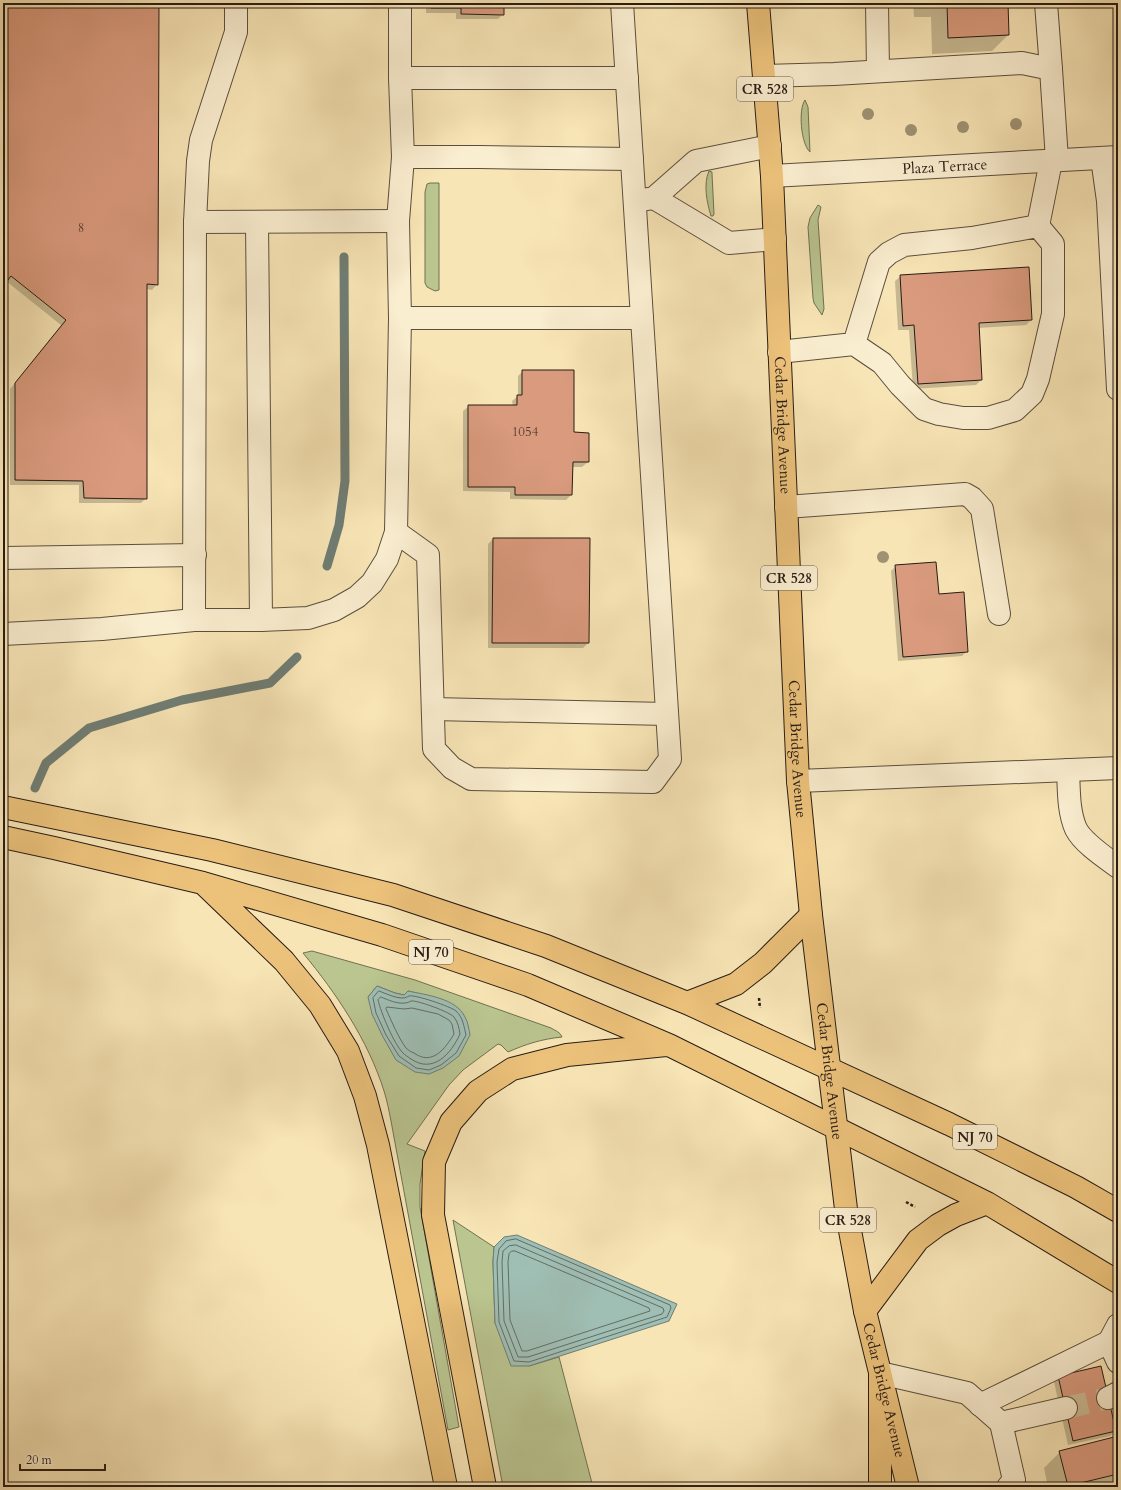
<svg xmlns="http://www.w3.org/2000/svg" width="1121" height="1490" viewBox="0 0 1121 1490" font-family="Cardo,serif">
<rect width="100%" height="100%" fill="#f8e5b6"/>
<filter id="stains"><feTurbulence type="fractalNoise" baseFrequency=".005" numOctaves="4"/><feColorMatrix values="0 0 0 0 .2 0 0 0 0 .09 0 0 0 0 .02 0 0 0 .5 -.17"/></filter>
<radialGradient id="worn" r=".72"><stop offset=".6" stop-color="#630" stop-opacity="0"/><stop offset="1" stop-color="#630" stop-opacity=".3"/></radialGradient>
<path fill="#bac590" stroke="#717052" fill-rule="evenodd" d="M805 100 808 107 810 152C801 144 798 110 805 100Z
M709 171 712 172V174L714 214 713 216H711C707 203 703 184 709 171Z
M430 183H439V290L435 291 427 287 425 283V192L427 184Z
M818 205 821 207 818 220 824 309 822 315 814 303 813 298 808 227 810 218Z
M312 951 415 980 551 1028C556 1031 560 1032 562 1037 542 1039 526 1044 508 1052L501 1045 498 1044 463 1070 449 1085 407 1144 425 1151 420 1184V1207L459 1427 448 1430 391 1121C389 1111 387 1100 384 1091 368 1040 336 993 303 953ZM377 986 395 993 404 995 408 991 443 1000 368 997Z
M453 1220 494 1247 493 1262 495 1323 529 1366 559 1357 593 1487H503Z"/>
<path fill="#9fbeb4" stroke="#6f7d74" d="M377 986 395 993 404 995 408 991C426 995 456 998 465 1017 468 1022 469 1030 470 1035L459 1056 443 1068 429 1074 415 1072 396 1060 383 1037 372 1014 368 997Z
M517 1235 677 1304 669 1321 529 1366H511L495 1323 493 1262 494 1247 504 1237Z"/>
<path fill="#0003" d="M3 3H158L157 284 152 290 146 289V498L141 503H79V485H10V389L61 325 6 281 3 285Z
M426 3H511L503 4V14L498 19H456V13H426Z
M913 3H1007L1008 35 992 51 932 54 931 17H914Z
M901 276 1031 320 1026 325 978 328 981 380 976 385 913 389 909 330H898L895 281Z
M523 371 573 433 588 462 582 467H571V495L566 500 510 499V492L463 491V411L469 406H513L512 401 518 396V376Z
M493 539 588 643 583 648H488V544Z
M896 566 938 595 967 651 962 656 898 661 891 571Z
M1059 1377 1115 1431 1110 1436 1068 1445 1054 1382Z
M1118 1437V1483L1115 1486 1048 1487 1044 1468 1060 1452Z"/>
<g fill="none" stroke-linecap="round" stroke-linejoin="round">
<path stroke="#646d64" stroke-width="1" d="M379 991C387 994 395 998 403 998 405 998 407 997 409 996 414 994 452 1007 456 1011 463 1017 464 1027 466 1035L456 1053 441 1065 429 1070 416 1068 399 1056 386 1035 376 1013 373 998Z
M381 997C388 1000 397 1004 405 1003 407 1003 409 1002 411 1001 417 1000 450 1012 454 1017 458 1022 459 1028 460 1034 451 1054 433 1074 411 1059 408 1057 405 1055 403 1053 394 1044 381 1013 378 1000Z
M387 1007 404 1009 412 1008 438 1014 449 1020 452 1024 454 1034C445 1049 432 1066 414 1053 411 1052 408 1050 406 1048 398 1037 392 1022 386 1009Z
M516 1239 670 1305 671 1308 667 1317 529 1362 514 1361 499 1322 497 1262 499 1249 506 1241Z
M516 1245 663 1308 664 1311 662 1314 528 1357H518L504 1321 502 1262 503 1251 509 1246Z
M512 1251H515L649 1308 650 1311 527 1351H522L510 1320 508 1262 509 1254Z"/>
<path stroke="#6f7d74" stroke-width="9" d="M327 566 339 525 345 481 344 257
M35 788 46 763 89 728 182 700 270 683 297 657"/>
</g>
<path fill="#d99a7d" stroke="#281c15" d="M3 3H159L158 285 147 284V499L84 498 83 481 15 480V383L66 320 11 276 5 284H3Z
M431 3H504V15L461 14V8H431Z
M947 3H1008L1009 35 948 38Z
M1029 267 1032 320 979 323 982 380 918 384 914 325 903 326 900 275Z
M522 370H574V432L589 433V462H573L572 495H515V487H468V405H517V395H522Z
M493 538H590L589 643H492Z
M936 562 939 594 964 592 968 652 903 657 895 565Z
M1101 1366 1116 1431 1073 1441 1058 1376Z
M1118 1436V1474L1068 1486 1059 1451Z"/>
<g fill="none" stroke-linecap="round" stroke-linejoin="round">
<path stroke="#cebd96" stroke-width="22" stroke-dasharray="22 11" stroke-linecap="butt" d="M1066 1408 1108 1398"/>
<g stroke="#5c4e3d" stroke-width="24">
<g id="minor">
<path d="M877 3 878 71"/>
<path d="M1046 3 1051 69"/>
<path d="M764 76 834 74 1022 63 1051 69 1057 160"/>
<path d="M400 78H627"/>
<path d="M403 157H479L632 159"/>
<path d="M1102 158 1108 201 1118 389"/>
<path id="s1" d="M772 176 1118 157"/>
<path d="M654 198 729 243 775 239"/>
<path d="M635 201 654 198 696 161 770 146"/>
<path d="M195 222 398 221"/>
<path d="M257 222 261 620"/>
<path d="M1038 226 1051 161"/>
<path d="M400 318H642"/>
<path d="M779 352 854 344 882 363 900 385 924 409 939 414 963 418H988L1015 410 1032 394 1038 379 1053 314V244L1038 226 972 238 904 245 889 253 879 262 854 344"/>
<path d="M786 507 965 494 972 498 982 509 999 614"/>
<path d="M396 532 428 555 434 749 452 768 471 779 653 782 670 759 622 3"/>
<path d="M3 558 195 555"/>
<path d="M194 620 195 222 198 161 201 140 236 32V3"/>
<path d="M3 634 102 629 194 620H261L308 618 334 610 357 597 372 583 387 559 396 532 400 318 398 221 403 157 400 78V3"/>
<path d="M433 709 667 714"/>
<path d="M1068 770C1069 789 1068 811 1076 829 1083 843 1106 858 1118 867"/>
<path d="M798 781 1118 768"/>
<path d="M1118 1325 1109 1342 1118 1362"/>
<path d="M880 1373 967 1393 1001 1423 1014 1480 1008 1487"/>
<path d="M1108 1398 1118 1393"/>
<path d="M980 1405 1109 1342"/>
<path d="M1001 1423 1066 1408"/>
</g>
</g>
<g stroke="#281c15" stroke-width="24">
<g id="major">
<path id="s2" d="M758 3 772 176 798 781 811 915 846 1209 865 1311 908 1487"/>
</g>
</g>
<g stroke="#281c15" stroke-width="24">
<path id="highway" d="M3 807 212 850 393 895 546 946 687 1003 949 1124 1076 1187 1118 1211
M3 837 54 848 203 883 382 935 528 985 669 1045 987 1203 1118 1282
M205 885 284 961 320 1005 348 1051 365 1096 378 1145 446 1487
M687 1003 736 984 763 963 811 915
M865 1311 918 1240 938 1225 956 1215 987 1203
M485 1487 433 1215 434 1162 451 1122 478 1091 512 1069 567 1055 666 1045
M880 1487V1373"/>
</g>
<path stroke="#281c15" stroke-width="2.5" stroke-dasharray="3 2" stroke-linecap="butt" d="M759 998 760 1008
M906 1202 915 1207"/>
<use href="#minor" stroke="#faeed0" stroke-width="22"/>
<use href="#major" stroke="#ecc27b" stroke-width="22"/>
<use href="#highway" stroke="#ecc27b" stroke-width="22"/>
</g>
<g fill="#9e9272">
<circle cx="868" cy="114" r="6"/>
<circle cx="1016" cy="124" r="6"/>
<circle cx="963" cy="127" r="6"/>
<circle cx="911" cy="130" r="6"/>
<circle cx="883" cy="557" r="6"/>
</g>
<g text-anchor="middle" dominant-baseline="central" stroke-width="3" stroke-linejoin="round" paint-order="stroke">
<g font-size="13" fill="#543c2f">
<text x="81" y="228">8</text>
<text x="525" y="432">1054</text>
</g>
<g fill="#faeed0" stroke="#675b4d" stroke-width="1">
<rect x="737" y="77" width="56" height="24" rx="3"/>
<rect x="761" y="566" width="56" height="24" rx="3"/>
<rect x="409" y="940" width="44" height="24" rx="3"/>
<rect x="953" y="1125" width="44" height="24" rx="3"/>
<rect x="820" y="1208" width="56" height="24" rx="3"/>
</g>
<g font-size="14" font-weight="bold" fill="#281c15">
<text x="765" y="89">CR 528</text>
<text x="789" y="578">CR 528</text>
<text x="431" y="952">NJ 70</text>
<text x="975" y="1137">NJ 70</text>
<text x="848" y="1220">CR 528</text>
</g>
<g font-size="15" fill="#281c15" stroke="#faeed0">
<text stroke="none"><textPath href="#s1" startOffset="173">Plaza Terrace</textPath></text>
<text stroke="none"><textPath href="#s2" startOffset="423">Cedar Bridge Avenue</textPath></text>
<text stroke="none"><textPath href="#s2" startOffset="747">Cedar Bridge Avenue</textPath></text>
<text stroke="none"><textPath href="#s2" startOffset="1071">Cedar Bridge Avenue</textPath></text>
<text stroke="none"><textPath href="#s2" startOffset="1395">Cedar Bridge Avenue</textPath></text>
</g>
</g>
<rect width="1121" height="1490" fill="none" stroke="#f8e5b6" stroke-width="16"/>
<rect x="4" y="4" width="1113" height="1482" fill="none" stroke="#281c15" stroke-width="2"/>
<rect x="8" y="8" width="1105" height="1474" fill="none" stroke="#281c15"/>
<path d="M20 1464v6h85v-6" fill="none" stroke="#281c15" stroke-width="2"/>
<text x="26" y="1464" font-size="12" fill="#281c15" stroke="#faeed0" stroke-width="3" paint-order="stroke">20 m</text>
<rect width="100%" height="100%" filter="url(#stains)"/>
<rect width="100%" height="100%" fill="url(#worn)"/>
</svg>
